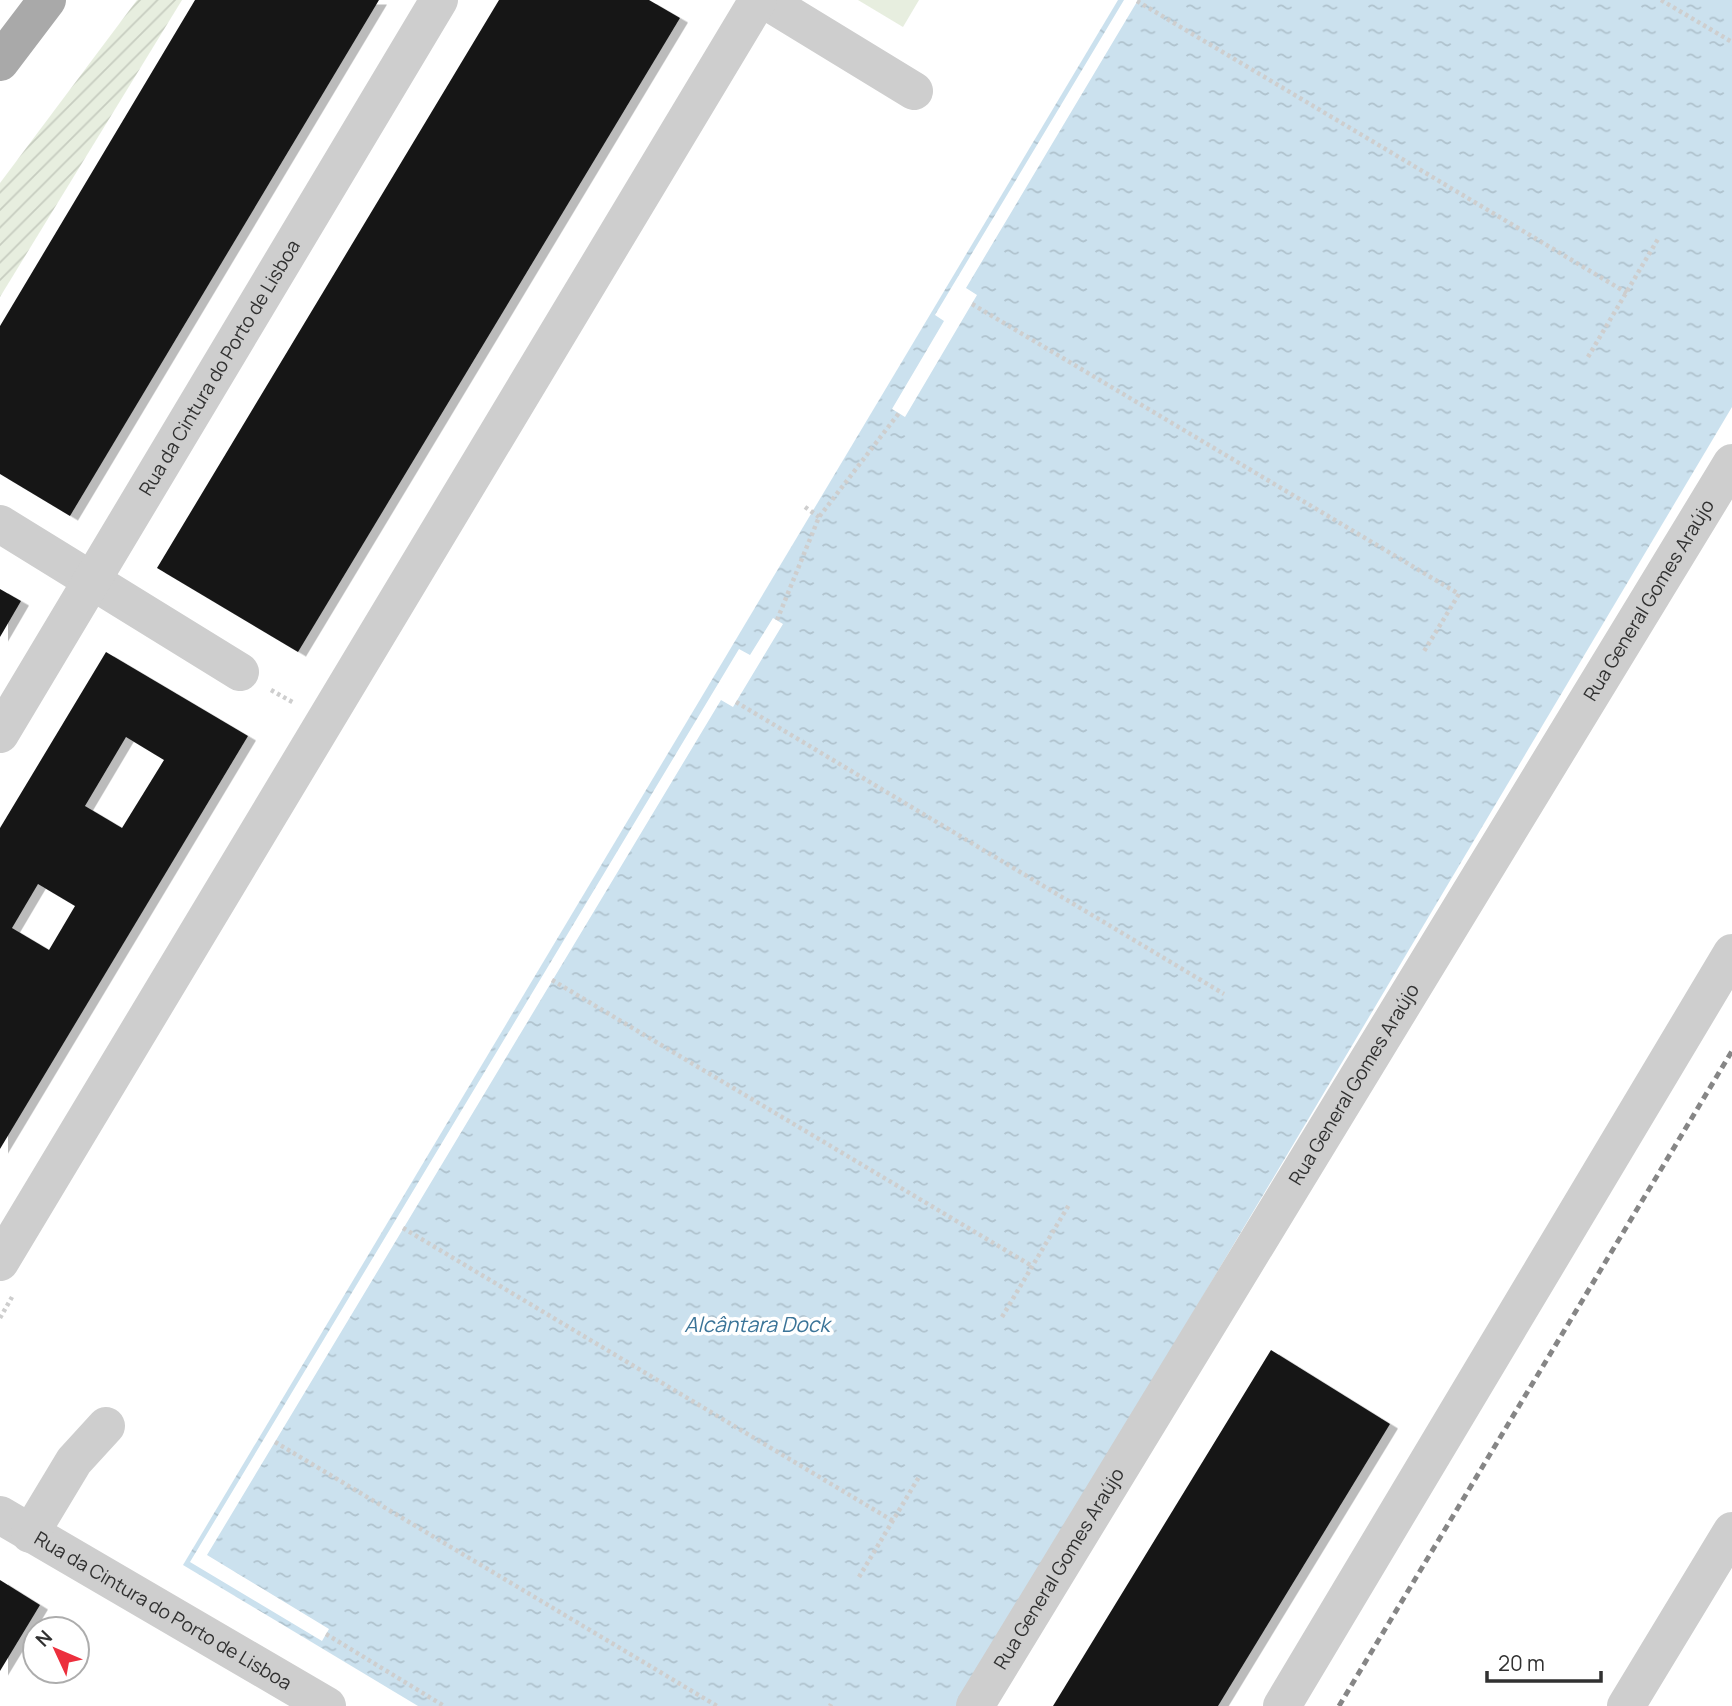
<svg xmlns="http://www.w3.org/2000/svg" width="1732" height="1706" viewBox="0 0 1732 1706" font-family="Manrope,sans-serif">
<defs>
<pattern id="garden-furrows" width="10" height="10" patternUnits="userSpaceOnUse" patternTransform="scale(1.75)"><rect width="10" height="10" fill="#e7eedf"/><path d="M-1 1l2-2M0 10L10 0M9 11l2-2" fill="none" stroke="#c7cdc0"/></pattern>
<pattern id="water-ripples" width="26" height="14" patternUnits="userSpaceOnUse" patternTransform="scale(1.75)"><rect width="26" height="14" fill="#cbe1ee"/><path d="M2 4q2-2 4 0t4 0M15 11q2-2 4 0t4 0" fill="none" stroke="#afc2cd"/></pattern>
<filter id="shadow"><feDropShadow dx="8" dy="4.5" stdDeviation="0" flood-color="#0004"/></filter>
</defs>
<rect width="100%" height="100%" fill="#fff"/>
<path fill="url(#garden-furrows)" d="M137 0H182L0 297V183Z"/>
<path fill="#e7eedf" d="M858 0H919L903 27Z"/>
<path fill="url(#water-ripples)" d="M1118 0H1732V407L959 1706H418L183 1565Z"/>
<path fill="#fff" d="M1124 0H1138L966 288 977 295 905 417 892 409 944 321 935 315Z
M773 618 783 624 733 707 721 700 207 1555 329 1629 322 1641 190 1562 739 649 750 655Z"/>
<path fill="#181818" fill-rule="evenodd" filter="url(#shadow)" d="M195 0H379L70 516 0 474V326Z
M499 0H649L680 18 298 652 157 568Z
M0 589 21 601 0 637Z
M106 652 248 736 0 1149V828ZM126 737 164 760 122 828 85 806ZM38 884 75 906 49 950 12 928Z
M1271 1350 1390 1424 1218 1706H1053Z
M0 1580 40 1605 0 1671Z"/>
<g fill="none" stroke-linecap="round" stroke-linejoin="round">
<path stroke="#cecece" stroke-width="4.5" stroke-dasharray="3.5 3.5" stroke-linecap="butt" d="M1661 0 1732 42
M1137 1 1627 293
M972 304 1459 594 1423 653
M1588 357 1658 239
M805 507 819 517
M777 620 819 517 899 413
M271 690 294 703
M736 702 1224 994
M552 980 1032 1266
M403 1228 893 1521
M1002 1317 1070 1203
M0 1318 12 1297
M275 1442 717 1706
M859 1577 919 1477
M326 1634 444 1706
M830 1706 831 1704"/>
<g stroke="#cecece" stroke-width="38">
<path d="M765 0 914 91"/>
<path d="M0 524 240 672"/>
<path id="s1" d="M0 734 439 0"/>
<path d="M0 1262 758 0"/>
<path id="s2" d="M0 1515 327 1706"/>
<path d="M30 1534 74 1461 106 1426"/>
<path id="s3" d="M975 1706 1732 463"/>
<path d="M1282 1706 1732 953"/>
<path d="M1626 1706 1732 1531"/>
</g>
<path stroke="#a9a9a9" stroke-width="38" d="M0 62 47 0"/>
<path stroke="#868686" stroke-width="5" stroke-dasharray="7 5" stroke-linecap="butt" d="M1339 1706 1732 1051"/>
</g>
<g text-anchor="middle" dominant-baseline="central" stroke-width="7" stroke-linejoin="round" paint-order="stroke">
<g font-size="19" fill="#313131" stroke="#fff">
<text stroke="none"><textPath href="#s1" startOffset="427">Rua da Cintura do Porto de Lisboa</textPath></text>
<text stroke="none"><textPath href="#s3" startOffset="1295">Rua General Gomes Araújo</textPath></text>
<text stroke="none"><textPath href="#s3" startOffset="728">Rua General Gomes Araújo</textPath></text>
<text stroke="none"><textPath href="#s3" startOffset="161">Rua General Gomes Araújo</textPath></text>
<text stroke="none"><textPath href="#s2" startOffset="189">Rua da Cintura do Porto de Lisboa</textPath></text>
</g>
<g font-size="21" font-style="italic" fill="#3b7498" stroke="#fff">
<text x="757" y="1324">Alcântara Dock</text>
</g>
</g>
<g transform="translate(56 1650) rotate(314)"><circle r="33" fill="#ffffff" stroke="#adadad" stroke-width="2"/>
<path d="M0-5L12 26L0 18L-12 26Z" fill="#ec2f3d"/>
<text y="-10" font-size="19" font-weight="bold" text-anchor="middle" fill="#313131">N</text>
</g>
<path d="M1487 1671v10h114v-10" fill="none" stroke="#313131" stroke-width="3.5"/>
<text x="1498" y="1671" font-size="21" fill="#313131" stroke="#ffffff" stroke-width="5" paint-order="stroke">20 m</text>
</svg>
